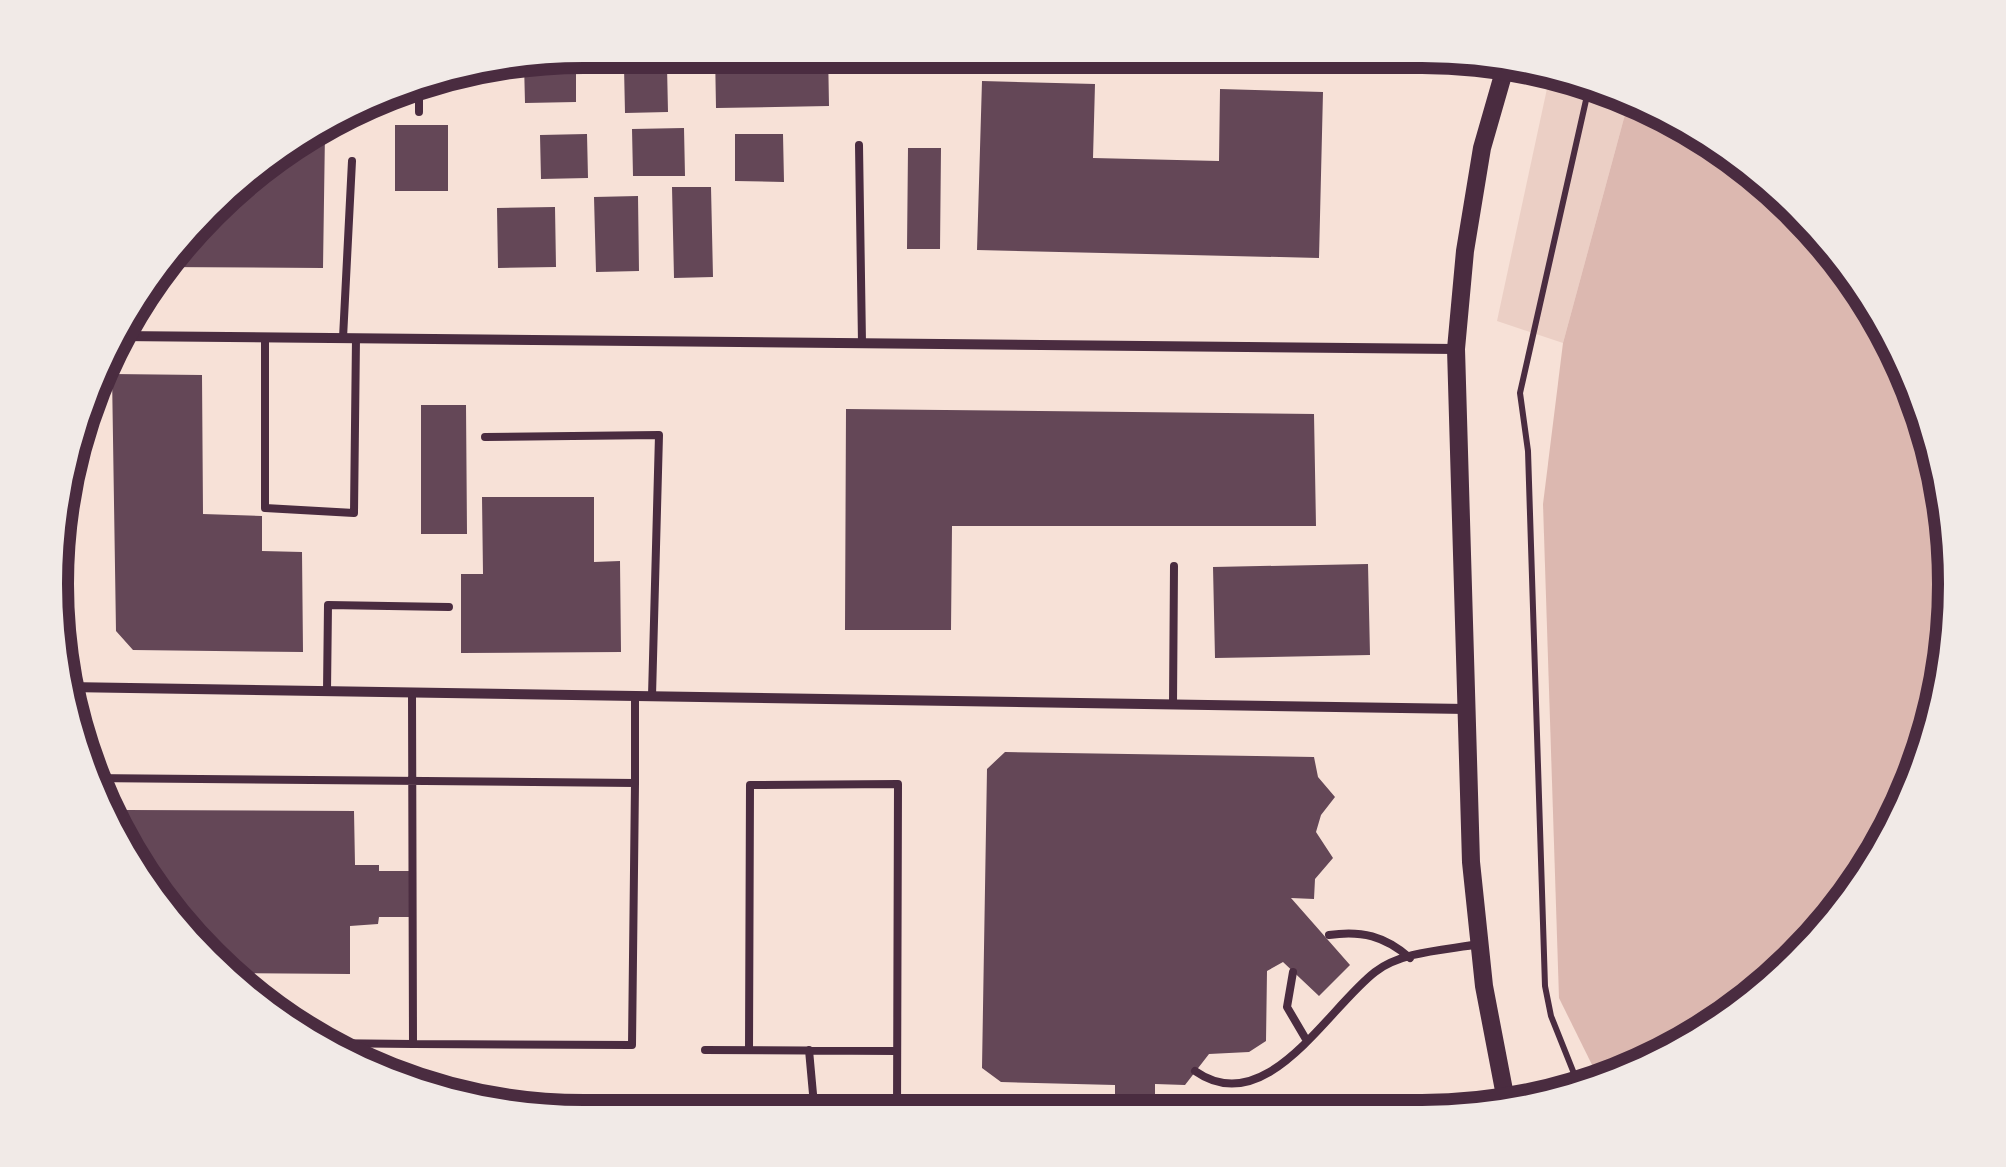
<svg xmlns="http://www.w3.org/2000/svg" width="2006" height="1167" viewBox="0 0 2006 1167" font-family="'Work Sans',sans-serif">
<rect width="100%" height="100%" fill="#f7e1d7"/>
<path fill="#ebcfc5" d="M1551 70 1595 79 1630 96 1563 343 1497 321Z"/>
<path fill="#dcb8b0" d="M1630 96 1718 140 1866 287 1946 479V687L1866 879 1799 961 1690 1045 1602 1085 1559 998 1543 504 1563 343Z"/>
<path fill="#644757" d="M828 50 829 106 716 108 715 52Z
M576 62V102L525 103 524 63Z
M667 66 668 112 625 113 624 67Z
M982 81 1095 84 1093 158 1219 161 1220 89 1323 92 1319 258 977 250Z
M395 125H448V191H395Z
M684 128 685 176H633L632 129Z
M312 132H325L323 268 159 267 259 160Z
M587 134 588 178 541 179 540 135Z
M735 134H783L784 182 735 181Z
M908 148H941L940 249H907Z
M672 187H711L713 277 674 278Z
M638 196 639 271 596 272 594 197Z
M555 207 556 267 498 268 497 208Z
M112 374 202 375 203 514 262 516V551L302 552 303 652 133 650 116 631Z
M421 405H466L467 534H421Z
M846 409 1314 414 1316 526H952L951 630H845Z
M482 497H594V562L620 561 621 652 461 653V574H483Z
M1368 564 1370 655 1215 658 1213 567Z
M1005 752 1314 757 1318 777 1335 797 1321 815 1316 832 1333 858 1315 879 1314 899 1291 898 1350 965 1319 996 1283 962 1267 971 1266 1041 1249 1052 1209 1054 1185 1085 1155 1084V1099L1115 1097V1085L1001 1082 982 1068 987 769Z
M126 810 354 811 355 865H379V871H410V917H379L378 924 350 926V974L229 973 161 909 126 849Z"/>
<g fill="none" stroke-linecap="round" stroke-linejoin="round">
<path stroke="#4a2c40" stroke-width="6" d="M1581 1091 1551 1016 1545 986 1528 451 1520 393 1591 78"/>
<path stroke="#4a2c40" stroke-width="8" d="M650 60 651 50
M419 112V77
M859 145 862 343
M265 337V508L354 513 356 338
M343 338 352 161
M485 437 659 435 652 696
M327 691 328 605 449 607
M412 692 413 1044 632 1045 635 783
M1173 704 1174 566
M88 778 635 783V696
M1329 935C1361 930 1385 936 1410 958
M1293 972 1287 1007 1307 1041
M319 1043 413 1044
M705 1050 897 1051
M749 1050 750 785 898 784 897 1116
M809 1050 815 1116
M1195 1071C1266 1121 1327 1009 1375 972 1402 951 1447 950 1479 944"/>
<path stroke="#4a2c40" stroke-width="10" d="M118 336 1456 349
M67 687 1467 709"/>
<path stroke="#4a2c40" stroke-width="18" d="M1507 61 1482 148 1465 251 1456 349 1471 862 1484 986 1507 1106"/>
<path stroke="#4a2c40" stroke-width="25" d="M59 653V535"/>
</g>
<path d="M0 0H2006V1167H0ZM584 68H1422A516 516 0 0 1 1938 584V584A516 516 0 0 1 1422 1100H584A516 516 0 0 1 68 584V584A516 516 0 0 1 584 68Z" fill="#f1eae7" fill-rule="evenodd"/>
<path fill="none" stroke="#4a2c40" stroke-width="12" d="M584 68H1422A516 516 0 0 1 1938 584V584A516 516 0 0 1 1422 1100H584A516 516 0 0 1 68 584V584A516 516 0 0 1 584 68Z"/>
</svg>
